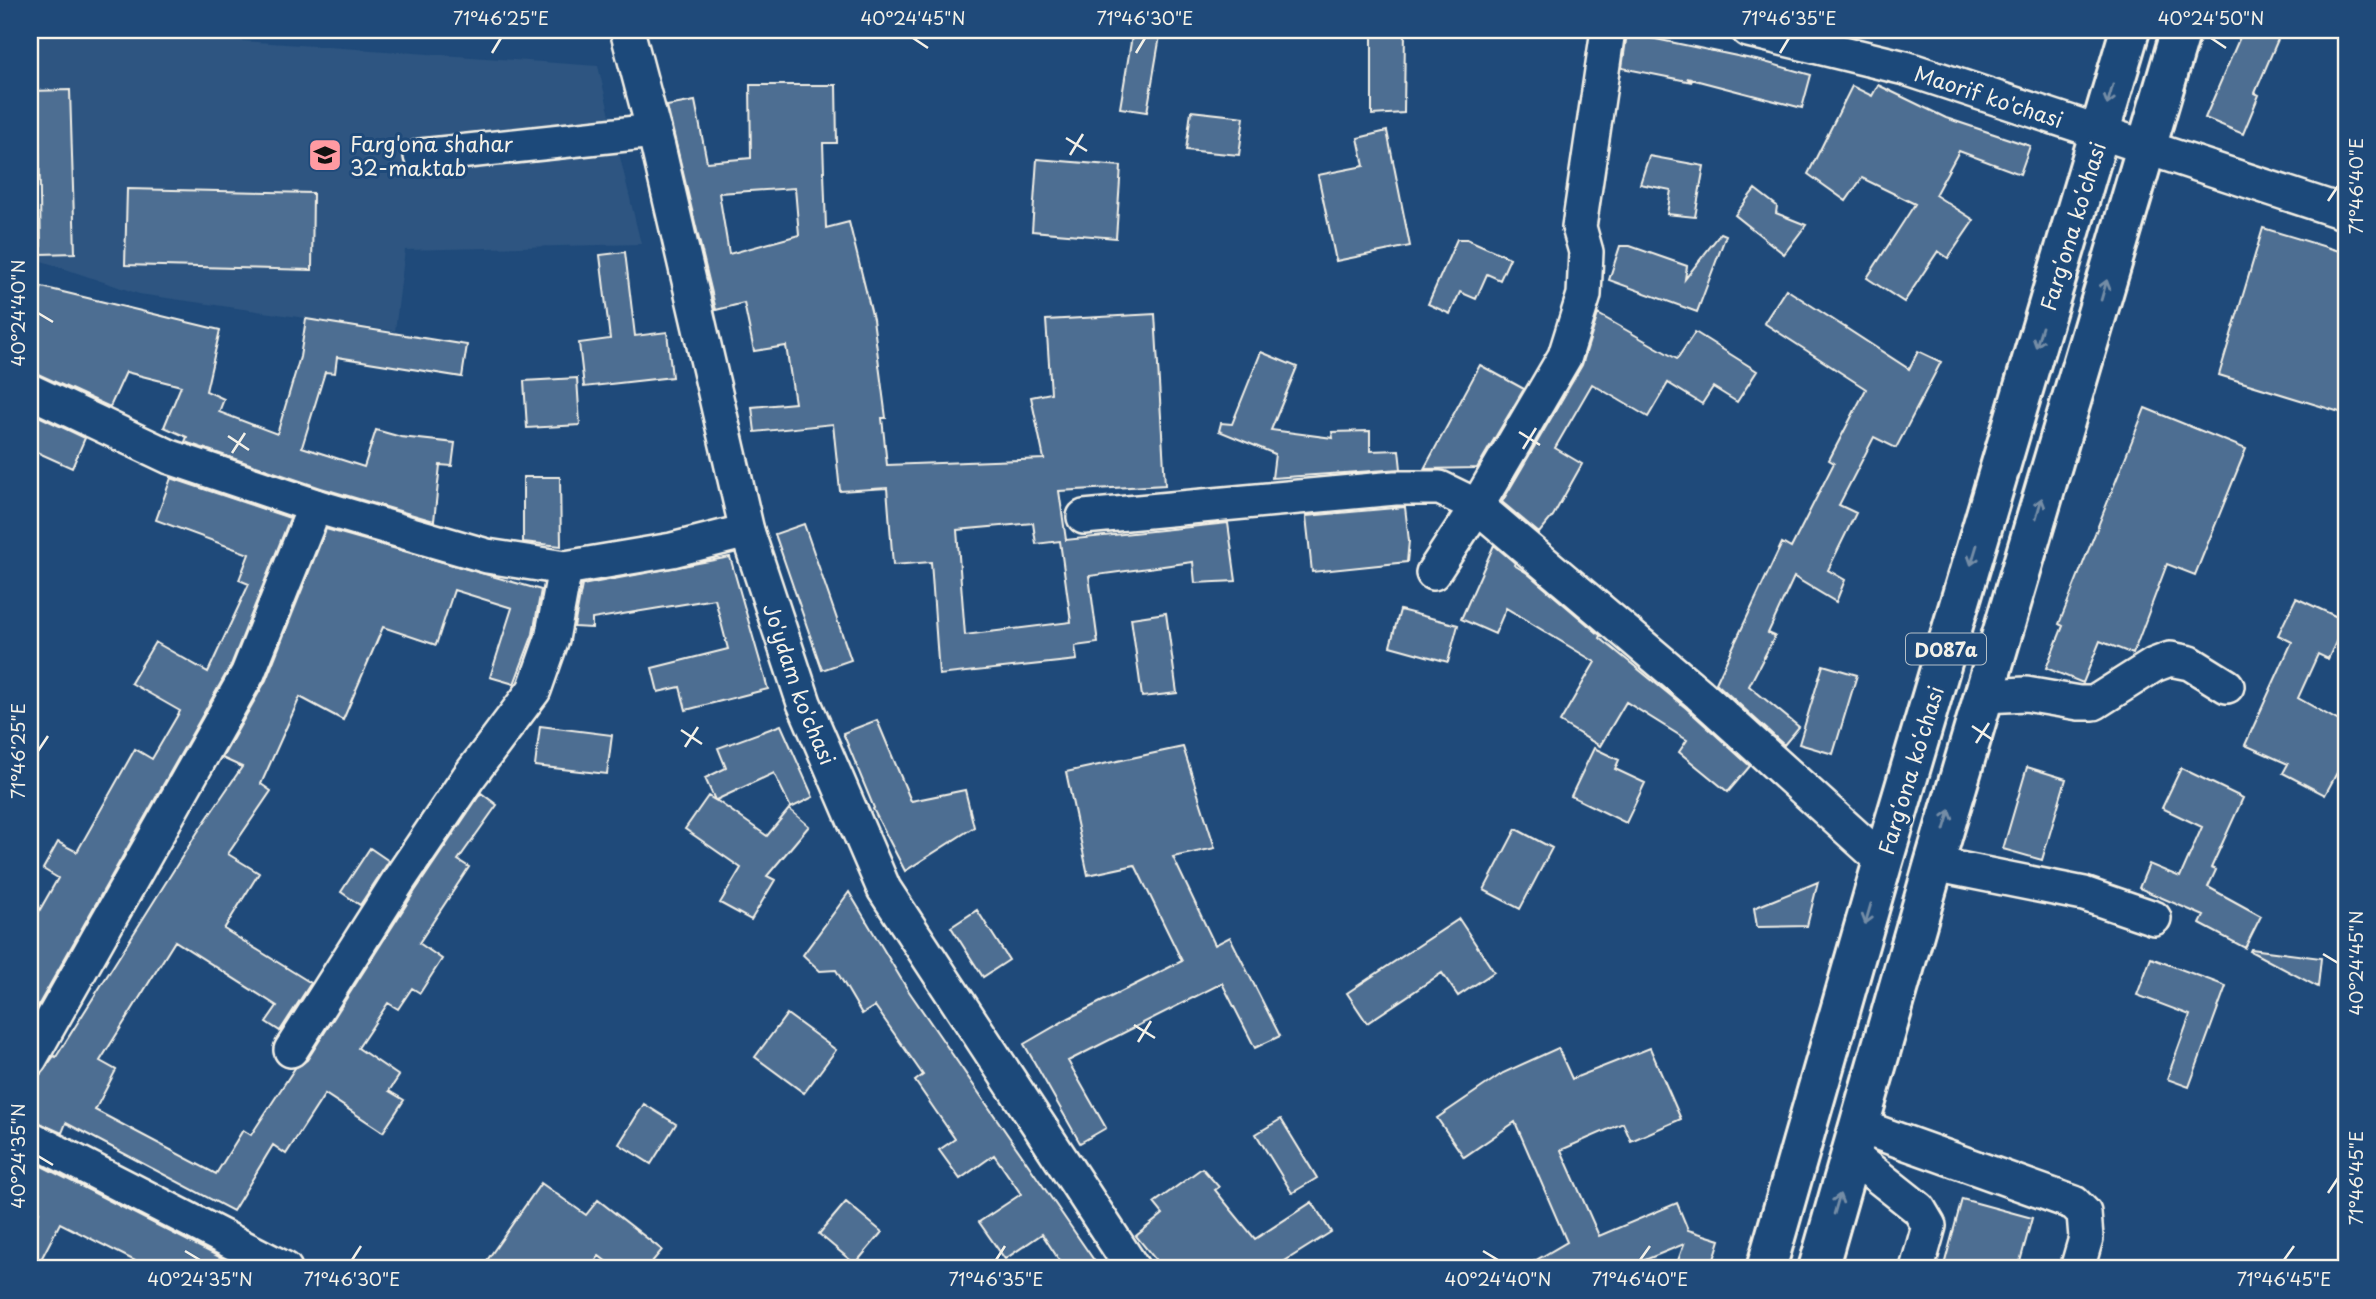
<svg xmlns="http://www.w3.org/2000/svg" width="2376" height="1299" viewBox="0 0 2376 1299" font-family="'Playpen Sans',sans-serif">
<rect width="100%" height="100%" fill="#1f4a7a"/>
<filter id="ink" filterUnits="userSpaceOnUse"><feTurbulence type="fractalNoise" baseFrequency=".0143" numOctaves="2"/><feDisplacementMap in="SourceGraphic" scale="14" xChannelSelector="R" yChannelSelector="G"/><feConvolveMatrix kernelMatrix="1 2 1 2 8 2 1 2 1" color-interpolation-filters="sRGB"/></filter>
<g filter="url(#ink)">
<path fill="#2d5581" d="M30 30H144V34L598 66 641 244 405 250 395 331 139 294 30 257Z"/>
<path fill="#4d6e92" stroke="#f4f1e8" stroke-width="2" fill-rule="evenodd" d="M1133 30H1161L1147 112 1120 108Z
M1372 30H1405L1404 113 1372 115Z
M2243 30H2282L2255 93 2259 95 2243 134 2205 118Z
M1627 33 1761 61 1811 75 1802 108 1687 78 1692 82 1622 68Z
M750 85H836L837 143H823L826 228 849 222 873 319 886 418H882L887 465 1044 459 1031 397 1051 393 1046 320 1155 314 1165 485 1059 491 1066 540 1228 523 1236 581 1195 583 1193 562 1089 576 1098 643 1075 646 1077 660 939 675 931 562 893 565 887 488 840 491 833 424 755 432 752 407 795 403 786 346 754 351 744 303 716 310 667 106 695 101 707 162 751 158ZM795 188 799 235 729 254 719 193ZM1033 523 1036 544 1060 541 1071 622 965 635 957 530Z
M1878 85 1946 118 2030 146 2020 174 1959 151 1935 195 1974 220 1948 258 1938 251 1904 302 1867 278 1915 204 1862 178 1846 201 1808 174 1852 86 1872 96Z
M70 90 75 253 41 254 39 138H30V91Z
M1191 111 1244 117 1239 155 1186 150Z
M1387 131 1410 246 1336 261 1318 175 1364 166 1358 138Z
M1649 156 1704 166 1695 217 1667 214 1671 190 1640 184Z
M1037 159 1121 166 1116 238 1032 231Z
M127 189 313 193 312 270 125 265Z
M1755 189 1777 206 1776 213 1806 225 1784 254 1735 215Z
M2263 228 2346 253V414L2219 375Z
M1721 233 1726 235 1697 312 1609 280 1620 246H1630L1687 266 1685 279Z
M1457 239H1467L1510 258 1500 280 1487 274 1476 299 1460 292 1450 314 1428 304Z
M625 252 635 336 667 332 672 377 584 387 579 343 610 339 600 255Z
M42 287 220 330 206 391 224 399 219 412 277 434 300 357 306 319 467 345 462 377 337 357 335 373 325 372 302 447 364 467 376 430 401 437 455 443 452 466 440 465 434 521 321 488 185 442 187 437 164 427 181 386 126 372 110 407 38 374 30 372V311Z
M1786 289 1909 369 1918 351 1941 362 1896 448 1874 437 1839 505 1856 513 1828 570 1845 580 1836 602 1794 577 1768 633 1775 636 1749 686 1799 727 1784 745 1716 683 1782 543 1791 548 1834 463 1829 460 1866 389 1764 323Z
M1598 314 1677 359 1695 332 1757 371 1737 402 1713 387 1702 404 1668 383 1648 417 1592 384 1555 448 1582 464 1553 516 1539 533 1502 502 1582 365Z
M1261 352 1297 367 1271 430 1333 438 1332 432 1370 431V451L1399 450 1401 469 1272 478 1275 454 1219 431 1221 423 1232 424Z
M1480 365 1524 389 1477 468 1424 469Z
M577 378 580 425 527 428 524 381Z
M2145 408 2246 449 2195 575 2167 564 2133 654 2100 641 2083 683 2046 668 2063 626 2059 624Z
M30 412 85 438 72 468 30 449Z
M523 477H560L561 546 523 542Z
M171 478 290 518 231 665 30 1020V927L58 878 43 869 58 842 77 852 135 749 152 759 180 711 131 683 155 642 208 672 249 584 239 580 249 554 156 520Z
M1405 507 1409 541 1407 562 1312 572 1306 516Z
M804 524 851 660 822 670 775 534Z
M326 529 541 590 533 634 514 684 490 677 512 608 454 590 436 645 383 627 343 720 300 697 261 784 271 791 228 854 259 873 224 929 311 983 280 1031 266 1022 277 1006 175 941 100 1061 116 1070 95 1110 216 1174 243 1130 251 1135 295 1068 307 1060 415 891 481 793 497 805 458 860 469 867 419 943 442 959 420 993 412 988 398 1009 388 1003 358 1048 399 1076 389 1091 404 1100 383 1132 325 1094 286 1154 273 1145 233 1211 66 1123 62 1133 30 1119V1078L40 1075 54 1056 56 1057 197 833 242 767 222 758 266 680Z
M1494 545 1515 563 1514 565 1527 573 1601 636 1600 638 1686 708 1750 766 1728 792 1679 752 1687 740 1626 702 1600 746 1560 722 1595 662 1506 608 1495 634 1461 619Z
M730 557 768 689 686 710 680 687 658 692 652 668 728 649 715 599 592 619V628L574 627 582 585Z
M2296 598 2346 621 2328 659 2318 654 2298 698 2346 725V756L2325 795 2283 773 2288 764 2245 745 2292 642 2278 635Z
M1400 610 1458 625 1448 662 1390 646Z
M1166 613 1177 693 1142 697 1131 618Z
M1823 665 1857 675 1833 754 1799 744Z
M877 720 911 801 965 790 974 827 905 871 873 809 874 808 843 733Z
M781 725 813 797 791 808 774 773 716 800 767 836 789 809 809 826 767 876 775 880 751 920 720 903 741 868 685 829 708 796 715 800 705 778 726 768 718 748Z
M540 726 612 735 607 774 535 766Z
M1183 747 1215 848 1173 857 1215 945 1230 937 1280 1036 1255 1048 1222 983 1068 1061 1106 1128 1080 1143 1024 1044 1069 1018 1182 961 1135 865 1088 875 1066 772Z
M1594 748 1619 760 1615 769 1645 783 1626 823 1571 796Z
M2027 767 2066 779 2042 860 2003 849Z
M2181 768 2243 798 2211 868 2216 870 2208 887 2261 916 2245 948 2200 924 2204 916 2139 888 2149 864 2180 877 2202 827 2162 808Z
M1516 829 1552 848 1520 909 1484 890Z
M370 848 389 861 360 905 341 892Z
M1818 882 1807 926 1757 927 1754 908Z
M849 892 906 987 1100 1269H1065L1042 1234 1005 1259 979 1222 1021 1194 994 1155 960 1179 939 1150 955 1139 915 1081 923 1075 875 1006 862 1014 836 970 820 971 803 955Z
M977 910 1009 960 983 977 951 927Z
M1459 919 1494 972 1458 996 1442 973 1367 1023 1347 993Z
M2251 949 2321 958 2318 987 2250 951Z
M2151 958 2226 986 2189 1087 2167 1079 2190 1015 2137 995Z
M787 1014 836 1050 804 1093 755 1057Z
M1558 1048 1572 1079 1650 1048 1681 1119 1631 1141 1623 1123 1561 1150 1599 1236 1677 1203 1688 1230 1720 1240 1711 1269H1675L1684 1244 1623 1269H1521L1567 1242 1515 1122 1464 1157 1437 1118 1503 1073Z
M644 1104 676 1124 651 1164 619 1144Z
M1281 1119 1317 1178 1292 1193 1256 1134Z
M30 1160 243 1269H151L60 1223 36 1269H30V1231L39 1212 30 1207Z
M1202 1168 1219 1187 1215 1190 1255 1239 1312 1202 1331 1232 1272 1269H1163L1136 1236 1163 1214 1154 1203Z
M541 1183 586 1215 598 1200 662 1250 646 1269H616L599 1256 590 1269H481Z
M1962 1199 2032 1218 2018 1269H1943Z
M846 1202 882 1232 855 1264 819 1234Z"/>
<g fill="none" stroke-linecap="round" stroke-linejoin="round">
<g stroke="#f4f1e8" stroke-width="38">
<g id="minor">
<path id="s1" d="M627 30 658 147 747 531 804 703 884 889 1133 1269"/>
<path d="M1608 30 1579 227 1586 252 1584 295 1565 356 1477 506 1699 694 1883 861"/>
<path id="s2" d="M1748 30 1905 68 2346 213"/>
<path d="M421 156 654 131"/>
<path d="M30 391 170 457 315 506 248 673 30 1059"/>
<path d="M315 506 487 556 565 568 672 550 747 531"/>
<path d="M1084 517 1395 488H1440L1477 506 1433 573"/>
<path d="M1984 696 2026 694 2079 703H2094L2154 665 2170 659 2190 663 2227 686"/>
<path d="M1934 864 2084 894 2154 918"/>
<path d="M291 1050 399 880 468 778 534 690 552 639 565 568"/>
<path d="M1859 1126 2074 1203 2084 1213 2086 1238 2077 1269"/>
<path d="M30 1138 285 1269"/>
<path d="M1851 1155 1919 1209 1929 1226 1917 1269"/>
</g>
</g>
<g stroke="#f4f1e8" stroke-width="44">
<path id="major" d="M1766 1269 1883 861 2130 30
M1818 1269 1934 864 2181 30"/>
</g>
<use href="#minor" stroke="#1f4a7a" stroke-width="33"/>
<use href="#major" stroke="#1f4a7a" stroke-width="38"/>
</g>
<defs><path id="oneway-shaft" d="M-6 0H5M1.5-3L5.5 0L1.5 3" fill="none" stroke-width="1.6" stroke-linecap="round" stroke-linejoin="round" transform="scale(1.75)"/></defs>
<g stroke="#748da6">
<use href="#oneway-shaft" transform="translate(2110 95) rotate(106)"/>
<use href="#oneway-shaft" transform="translate(2104 290) rotate(-74)"/>
<use href="#oneway-shaft" transform="translate(2039 337) rotate(107)"/>
<use href="#oneway-shaft" transform="translate(2039 508) rotate(-74)"/>
<use href="#oneway-shaft" transform="translate(1974 555) rotate(107)"/>
<use href="#oneway-shaft" transform="translate(1947 820) rotate(-73)"/>
<use href="#oneway-shaft" transform="translate(1868 914) rotate(106)"/>
<use href="#oneway-shaft" transform="translate(1837 1204) rotate(-74)"/>
</g>
</g>
<path fill="none" stroke="#f4f1e8" stroke-width="2.5" d="M913 38 928 48M2211 38 2226 48M492 53 501 38M1136 53 1145 38M1780 53 1789 38M1066 138 1087 151M1070 155 1083 134M2328 201 2338 186M38 313 53 322M1519 432 1540 445M228 436 249 450M1523 449 1536 428M232 453 245 433M1972 726 1993 740M681 730 702 744M1976 743 1989 723M685 747 698 727M38 751 48 736M2323 954 2338 963M1134 1025 1155 1038M1138 1042 1151 1021M38 1156 53 1165M2328 1193 2338 1178M185 1251 200 1260M1483 1251 1498 1260M352 1260 361 1246M996 1260 1005 1246M1640 1260 1650 1246M2284 1260 2294 1246"/>
<defs>
<g id="school-square" transform="scale(1.75)"><rect x="-9" y="-9" width="18" height="18" rx="4" fill="#ff9aa2" stroke="#1f4a7a"/><path d="M0-5L7-2L0 1L-7-2ZM-4 1L0 2.5L4 1V4Q0 6-4 4Z" fill="#111"/></g>
</defs>
<g fill-rule="evenodd">
<use href="#school-square" x="325" y="155"/>
</g>
<g text-anchor="middle" dominant-baseline="central" stroke-width="6" stroke-linejoin="round" paint-order="stroke">
<rect fill="#1f4a7a" stroke="#b4bfc7" stroke-width="2" x="1906" y="633.5" width="80" height="31" rx="5"/>
<g font-size="19" font-weight="bold" fill="#f4f1e8">
<text x="1946" y="649">D087a</text>
</g>
<g font-size="21" fill="#f4f1e8" stroke="#1f4a7a">
<text stroke="none"><textPath href="#s2" startOffset="250">Maorif ko'chasi</textPath></text>
<text transform="translate(2072 226) rotate(-73)">Fargʻona koʻchasi</text>
<text stroke="none"><textPath href="#s1" startOffset="677">Jo'ydam ko'chasi</textPath></text>
<text transform="translate(1910 770) rotate(-73)">Fargʻona koʻchasi</text>
</g>
<g font-size="21" fill="#f4f1e8" stroke="#1f4a7a" text-anchor="start">
<text x="350" y="143">Farg'ona shahar<tspan x="350" dy="24">32-maktab</tspan></text>
</g>
</g>
<rect width="2376" height="1299" fill="none" stroke="#1f4a7a" stroke-width="77"/>
<rect x="38" y="38" width="2300" height="1222" fill="none" stroke="#f4f1e8" stroke-width="2.5"/>
<g font-size="18" text-anchor="middle" fill="#f4f1e8">
<text x="501" y="25">71°46'25"E</text>
<text x="913" y="25">40°24'45"N</text>
<text x="1145" y="25">71°46'30"E</text>
<text x="1789" y="25">71°46'35"E</text>
<text x="2211" y="25">40°24'50"N</text>
<text transform="translate(2357 186) rotate(-90)" y="6">71°46'40"E</text>
<text transform="translate(19 313) rotate(-90)" y="6">40°24'40"N</text>
<text transform="translate(19 751) rotate(-90)" y="6">71°46'25"E</text>
<text transform="translate(2357 963) rotate(-90)" y="6">40°24'45"N</text>
<text transform="translate(19 1156) rotate(-90)" y="6">40°24'35"N</text>
<text transform="translate(2357 1178) rotate(-90)" y="6">71°46'45"E</text>
<text x="200" y="1286">40°24'35"N</text>
<text x="352" y="1286">71°46'30"E</text>
<text x="996" y="1286">71°46'35"E</text>
<text x="1498" y="1286">40°24'40"N</text>
<text x="1640" y="1286">71°46'40"E</text>
<text x="2284" y="1286">71°46'45"E</text>
</g>
</svg>
